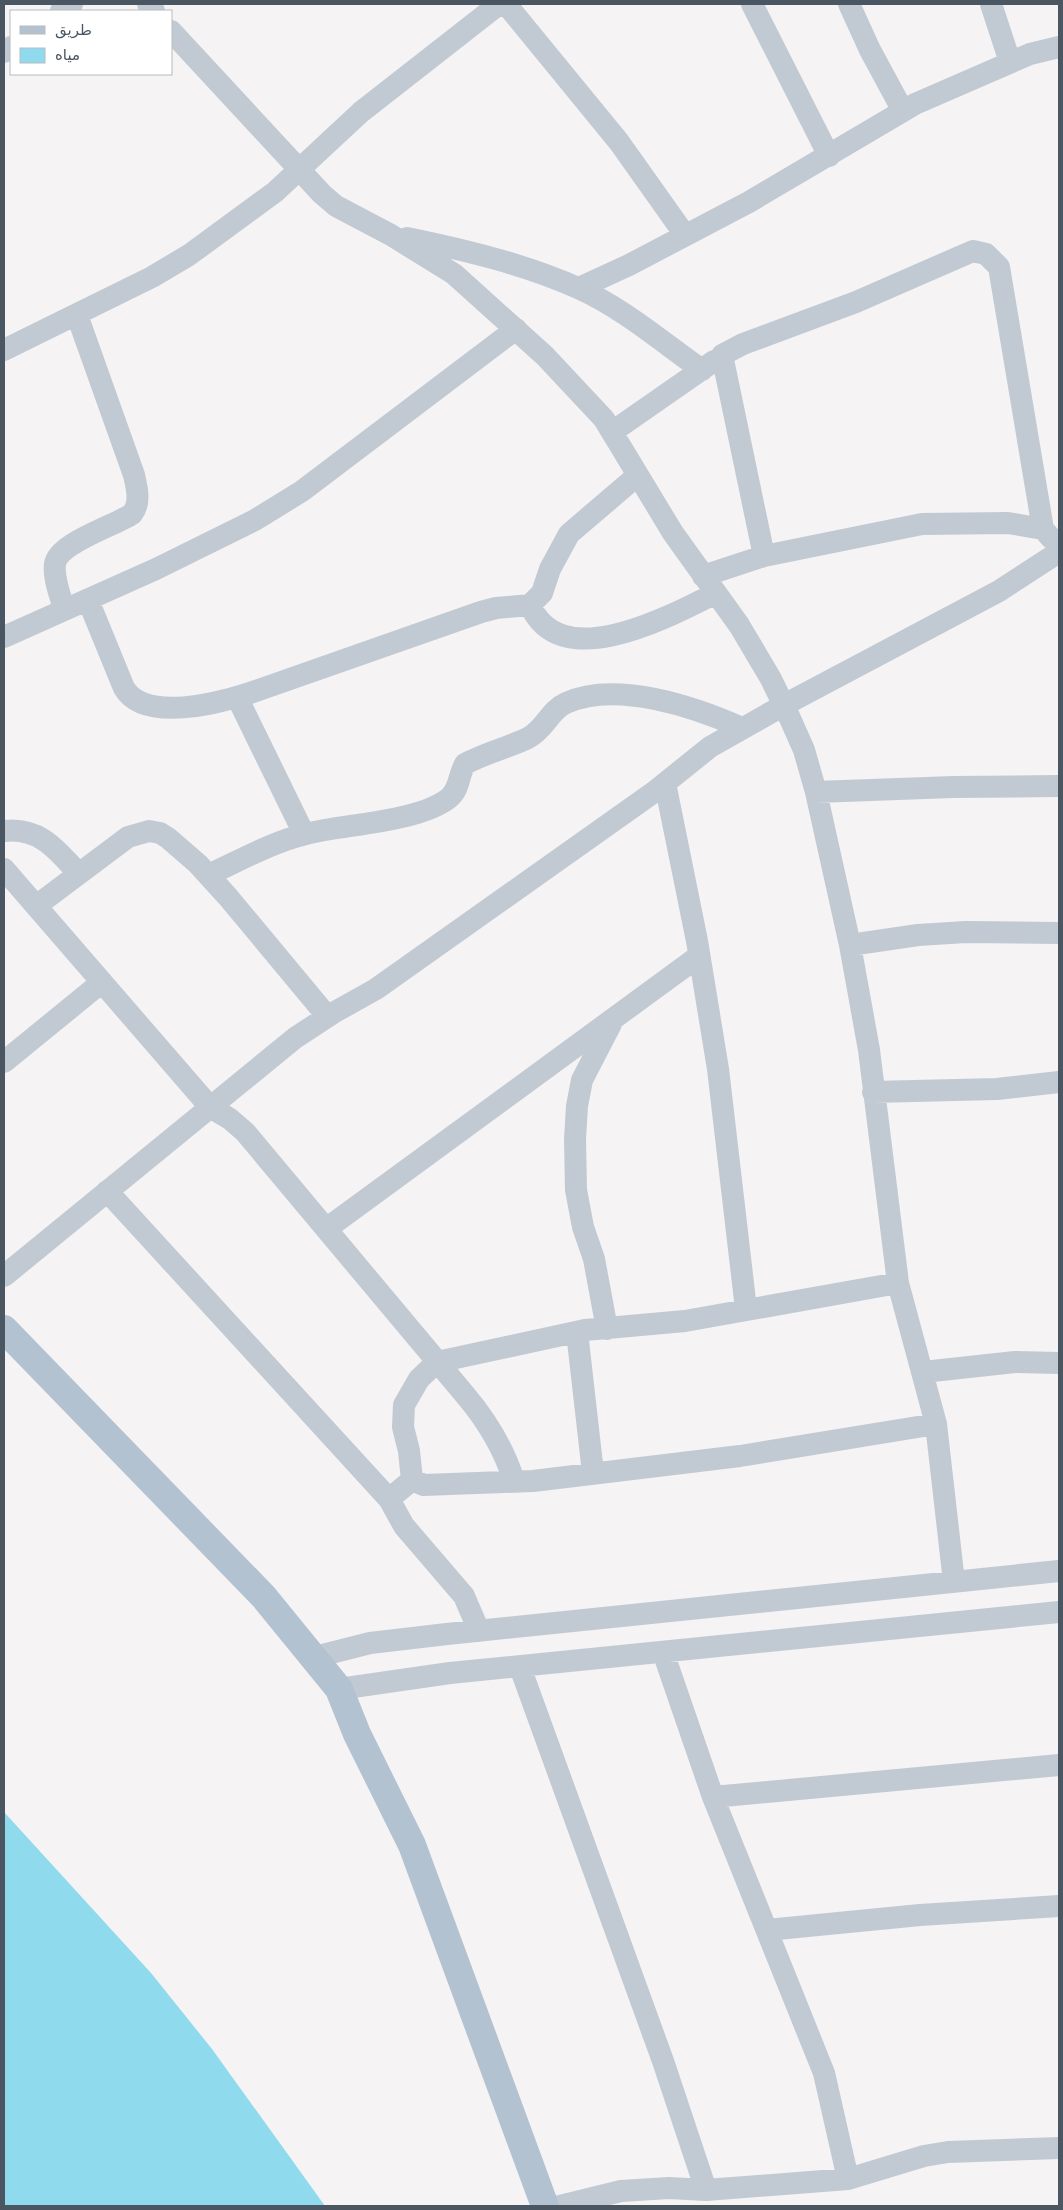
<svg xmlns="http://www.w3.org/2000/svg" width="1063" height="2210" viewBox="0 0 1063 2210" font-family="'DejaVu Sans','Noto Naskh Arabic',sans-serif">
<rect width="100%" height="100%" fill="#f5f3f3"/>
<path fill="#90daee" d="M4 1812 151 1973 212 2049 325 2206H4Z"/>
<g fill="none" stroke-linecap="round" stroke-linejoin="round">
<path stroke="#c1cad2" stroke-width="22" d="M148 4 154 11
M506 4 619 142 685 235
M752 4 829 156
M849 4 870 50 903 111
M991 4 1010 62
M61 11 72 4
M171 31 322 194 336 206 391 235 454 274 545 356 604 419 673 533 739 625 771 679 788 714 804 750 816 792 850 945 869 1050 898 1283 936 1424 954 1582
M4 52 11 47
M407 238C465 250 524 264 578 288 623 308 662 342 702 370
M579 288 629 265 749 202 915 104 1030 54 1059 47
M4 350 152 277 189 255 275 192 361 112 499 4
M612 432 714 361
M764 556 722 355 743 344 856 302 973 251 986 254 999 267 1043 529
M703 576 764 556 922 524 1008 523 1043 529 1051 538
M88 600 124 688C145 723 219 703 250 693L481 612 496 608 530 605 542 593 550 569 569 534 638 475
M530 605C561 676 670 616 716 593
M64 610C61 597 53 578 55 564 58 543 114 526 132 514 141 503 137 488 134 475L77 315
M4 637 156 569 255 520 302 491 516 329
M237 697 304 834
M665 783 697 941 718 1069 746 1309
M816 792 953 787 1059 786
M4 831C40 827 57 850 79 874
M4 869 210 1107 230 1119 245 1132 466 1396C487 1421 504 1449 514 1481
M208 875C239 861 272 842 306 834 345 824 419 822 449 798 460 789 458 776 465 764 485 753 507 748 528 738 545 729 550 710 566 703 616 680 695 707 742 728
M36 906 128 837 149 831 160 833 168 838 198 864 228 897 327 1016
M850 945 918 935 966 932 1059 933
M4 1062 102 982
M873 1092 997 1089 1059 1082
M107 1191 389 1499 404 1526 464 1596 479 1631
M326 1229 699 956
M4 1276 295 1038 333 1013 376 989 654 792 710 747 784 705 999 591 1059 552
M607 1329 594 1259 583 1227 576 1190 575 1139 577 1106 582 1080 611 1024
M577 1332 593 1473
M923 1372 1015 1362 1059 1363
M412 1480 424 1485 533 1481 740 1456 936 1424
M389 1499 412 1480 409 1451 403 1427 404 1405 419 1379 437 1362 585 1330 685 1321 898 1283
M663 1652 713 1797 824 2073 848 2179
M311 1658 370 1643 447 1634 1059 1571
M520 1667 663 2061 706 2190
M339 1689 450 1673 1059 1612
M713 1797 1059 1765
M767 1930 920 1915 1059 1906
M560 2206 621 2191 669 2188 706 2190 848 2179 924 2156 948 2152 1059 2148"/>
<path stroke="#b3c2d1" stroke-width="28" d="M4 1329 264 1597 339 1689 357 1734 412 1845 545 2206"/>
</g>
<rect width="1063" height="2210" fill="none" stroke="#4a5661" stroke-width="10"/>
<rect x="10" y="10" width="162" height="65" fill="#ffffff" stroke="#b7bbc0"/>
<rect x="20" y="26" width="25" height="8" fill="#b3c2d1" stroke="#b7bbc0"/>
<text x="55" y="35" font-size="15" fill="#4a5661">طريق</text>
<rect x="20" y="48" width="25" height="15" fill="#90daee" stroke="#b7bbc0"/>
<text x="55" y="60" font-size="15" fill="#4a5661">مياه</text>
</svg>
